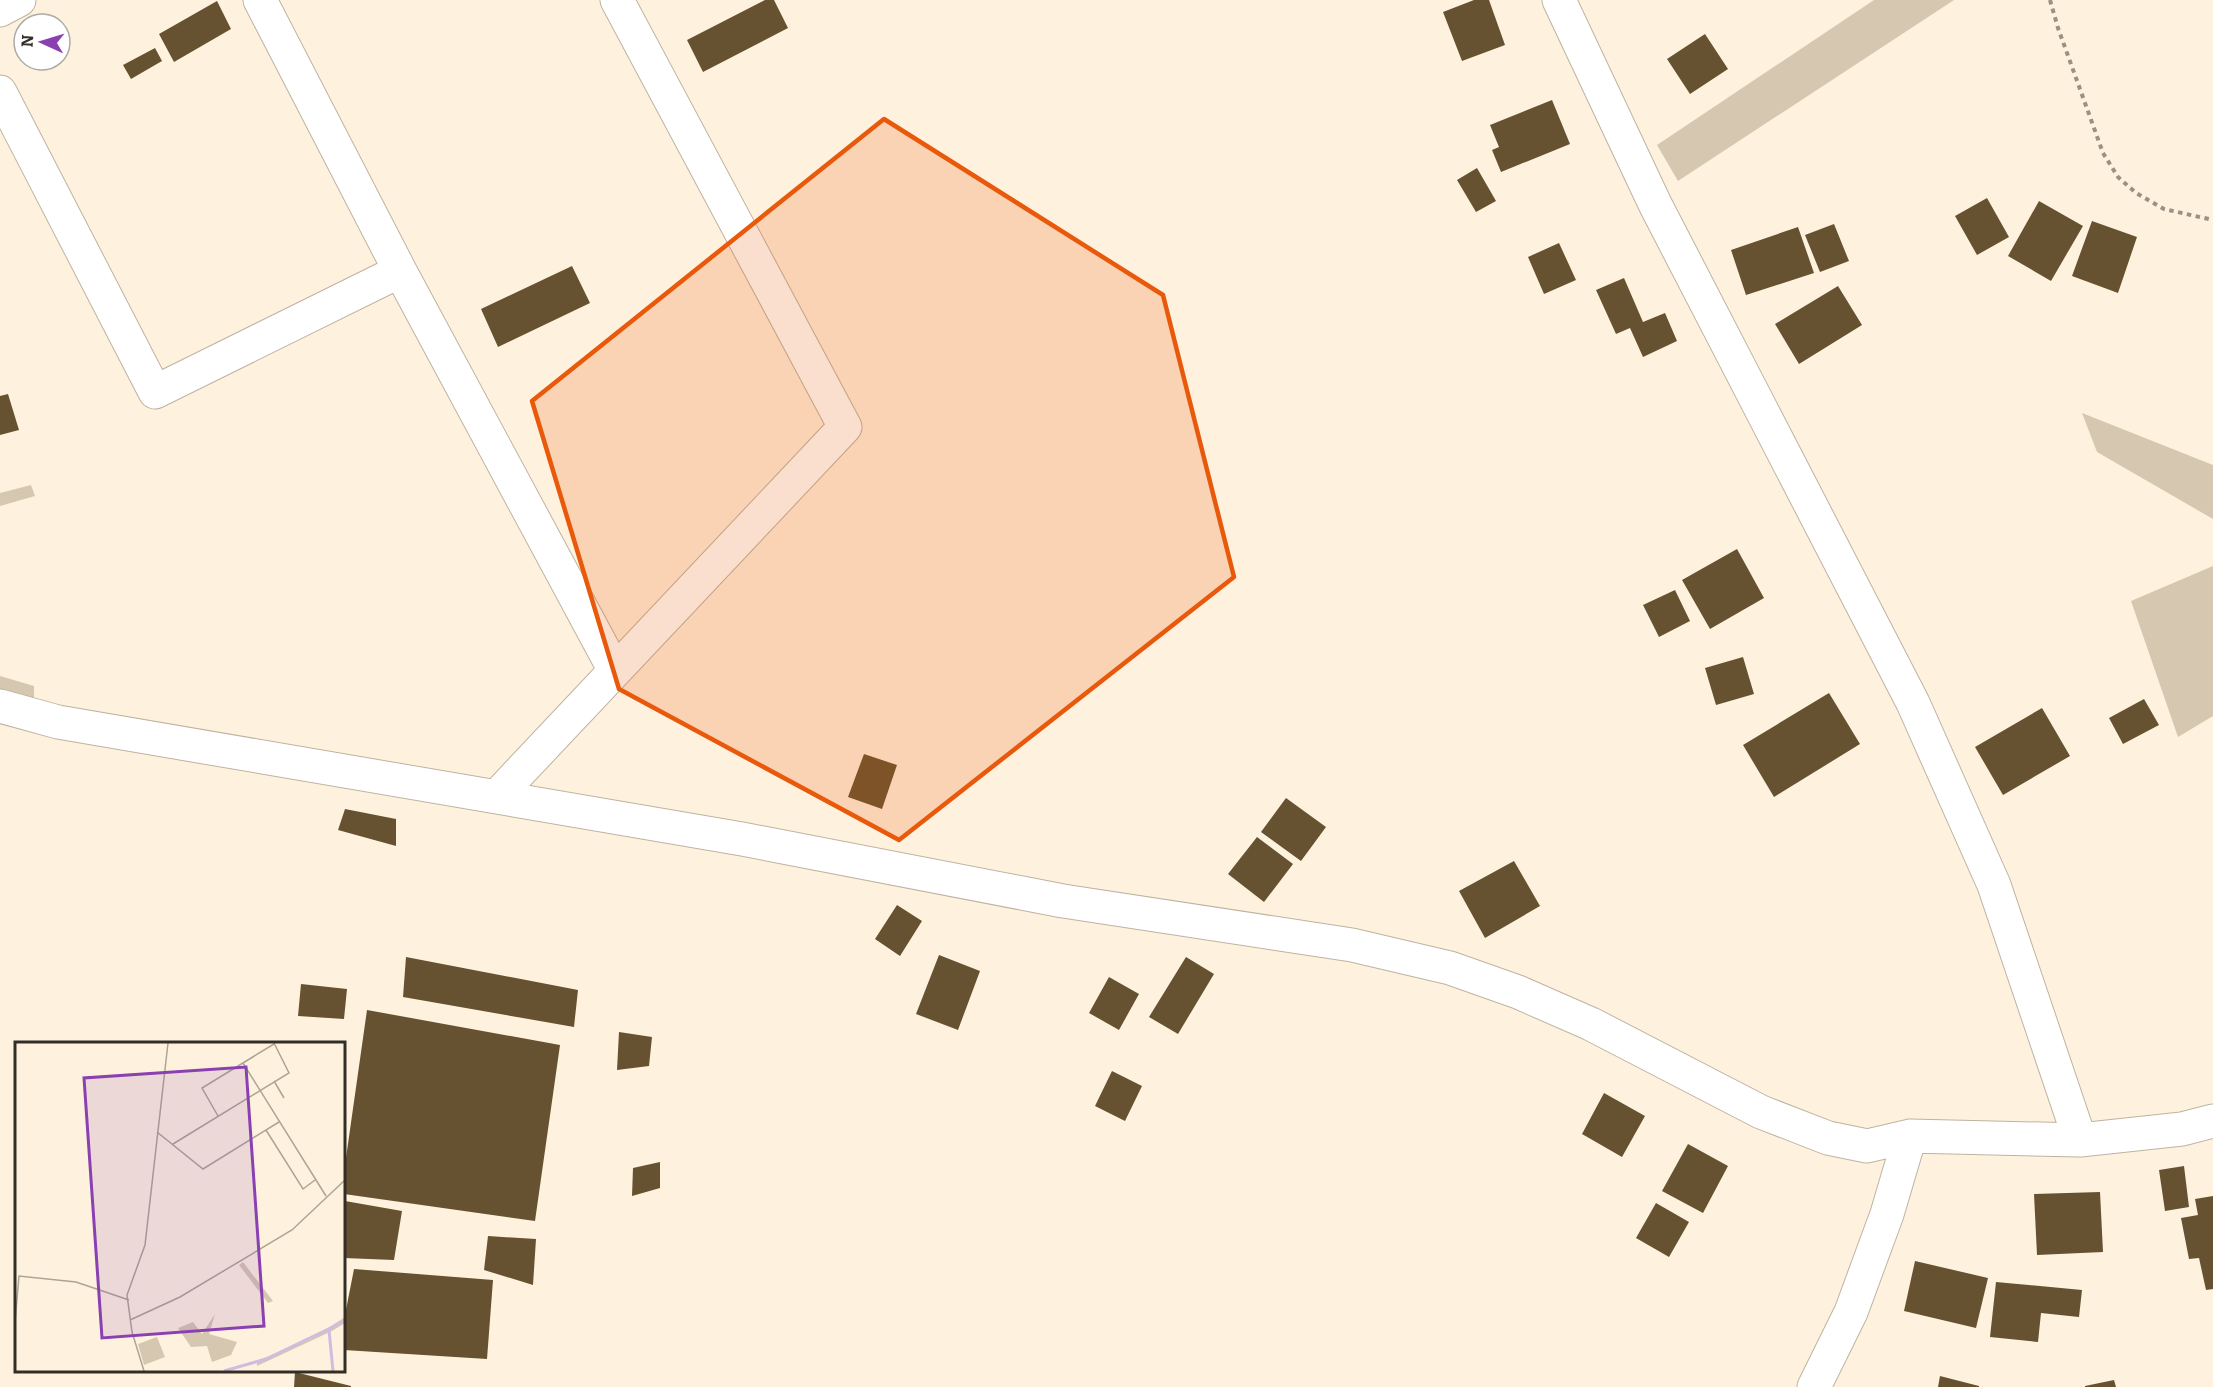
<svg xmlns="http://www.w3.org/2000/svg" width="2213" height="1387" viewBox="0 0 2213 1387" font-family="Bitter,serif">
<rect width="100%" height="100%" fill="#fef2de"/>
<path fill="#d5c7b0" d="M1874 0H1954L1678 181 1657 145Z
M2082 413 2213 465V519L2097 452Z
M31 485 35 496 0 506V493Z
M2213 566V716L2178 737 2131 601Z
M0 676 34 686V699L0 689Z"/>
<path fill="#665230" d="M765 0H774L788 28 703 72 687 40Z
M1474 0H1489L1505 45 1462 61 1443 12Z
M217 1 231 29 174 62 159 34Z
M1705 34 1728 69 1690 94 1667 59Z
M155 48 162 61 131 79 123 65Z
M1552 100 1570 144 1501 172 1492 150 1499 147 1490 125Z
M1477 168 1496 201 1476 212 1457 180Z
M1987 198 2009 237 1977 255 1955 216Z
M2039 201 2083 226 2051 281 2008 256Z
M2092 221 2137 237 2118 293 2072 276Z
M1834 224 1849 261 1820 272 1805 235Z
M1798 227 1814 273 1746 295 1731 250Z
M1559 243 1576 280 1544 294 1528 257Z
M572 266 590 303 498 347 481 309Z
M1624 278 1643 322 1665 313 1677 341 1643 357 1630 328 1616 334 1596 290Z
M1838 286 1862 325 1799 364 1775 324Z
M8 394 19 430 0 435V396Z
M1737 549 1764 598 1710 629 1682 580Z
M1675 590 1690 621 1659 637 1643 605Z
M1743 657 1754 694 1716 705 1705 668Z
M1829 693 1860 744 1774 797 1743 745Z
M2144 699 2159 725 2123 744 2109 718Z
M2042 708 2070 756 2003 795 1975 747Z
M864 754 897 765 882 809 848 797Z
M1286 798 1326 827 1301 861 1261 832Z
M345 809 396 819V846L338 830Z
M1257 837 1293 864 1264 902 1228 874Z
M1514 861 1540 906 1485 938 1459 891Z
M897 905 922 921 900 956 875 939Z
M939 955 980 971 958 1030 916 1014Z
M406 957 578 990 574 1027 403 997Z
M1186 957 1214 974 1178 1034 1149 1017Z
M1109 977 1139 994 1119 1030 1089 1013Z
M301 984 347 989 344 1019 298 1016Z
M367 1010 560 1045 535 1221 344 1194V1172Z
M619 1032 652 1037 649 1066 617 1070Z
M1112 1071 1142 1086 1125 1121 1095 1106Z
M1604 1093 1645 1116 1622 1157 1582 1134Z
M1688 1144 1728 1166 1703 1213 1662 1191Z
M660 1162V1188L632 1196 633 1168Z
M2184 1166 2189 1207 2165 1211 2159 1170Z
M2100 1192 2103 1252 2037 1255 2034 1194Z
M2213 1196V1289L2206 1290 2199 1258 2189 1259 2181 1218 2198 1215 2195 1199Z
M345 1201 402 1211 394 1260 344 1258Z
M1656 1203 1689 1222 1669 1257 1636 1238Z
M488 1236 536 1239 533 1285 484 1270Z
M1915 1261 1988 1278 1976 1328 1904 1311Z
M354 1269 493 1280 487 1359 344 1350V1320Z
M1996 1282 2082 1290 2079 1317 2041 1313 2038 1342 1990 1337Z
M295 1372 351 1386V1387H294Z
M1940 1376 1979 1386V1387H1938Z
M2114 1380 2116 1387H2085V1386Z"/>
<g fill="none" stroke-linecap="round" stroke-linejoin="round">
<g stroke="#beb3a1" stroke-width="35">
<path id="minor" d="M260 0 400 271 614 669
M1559 0 1655 204 1913 703 1994 885 2080 1140
M0 10 19 0
M0 92 155 392 400 271
M0 706 58 722 742 839 1063 901 1352 945 1450 968 1518 992 1591 1024 1761 1112 1828 1138 1867 1146 1910 1136 2080 1140 2182 1129 2213 1121
M497 796 845 427 617 0
M1814 1387 1851 1312 1887 1214 1910 1136"/>
</g>
<path stroke="#999183" stroke-width="4" stroke-dasharray="4.5 4.5" stroke-linecap="butt" d="M2050 0 2058 28 2103 153 2118 177 2136 193 2164 209 2213 220"/>
<use href="#minor" stroke="#fff" stroke-width="33"/>
</g>
<path fill="#e8590c" fill-opacity="0.2" stroke="#e8590c" stroke-width="4.5" stroke-linejoin="round" d="M884 119 1163 295 1234 577 899 840 619 689 532 401Z"/>
<g transform="translate(15 1042)">
<rect width="330" height="330" fill="#fef2de"/>
<path d="M228 220 258 259 253 261 224 223ZM200 272 194 292 222 300 216 313 197 320 192 304 176 305 163 286 178 280 187 292ZM330 275V281L317 289 242 324V319L296 297ZM142 295 150 315 129 323 123 302Z" fill="#d5c7b0"/>
<path fill="none" stroke="#d2bbe0" stroke-width="3" d="M314 288 318 329M209 329 251 317 330 279"/>
<path fill="none" stroke="#aca494" stroke-width="1.5" d="M228 21 311 154M259 39 269 56M203 74 187 46 259 2M251 88 288 147 300 138M142 90 188 127 264 80M158 102 274 31 259 1M115 278 165 255 277 188 330 138M0 280 4 234 61 240 114 258M129 329 117 290 112 253 130 203 153 1"/>
<path fill="#8b40b2" fill-opacity="0.15" stroke="#8b40b2" stroke-width="3" d="M231 25 249 284 87 296 69 36Z"/>
<rect width="330" height="330" fill="none" stroke="#322e26" stroke-width="3"/>
</g>
<g transform="translate(42 42) rotate(274)"><circle r="28" fill="#ffffff" stroke="#adaba8" stroke-width="1.5"/>
<path d="M0-4.5L10 22L0 15L-10 22Z" fill="#8b40b2"/>
<text y="-9" font-size="16" font-weight="bold" text-anchor="middle" fill="#322e26">N</text>
</g>
</svg>
